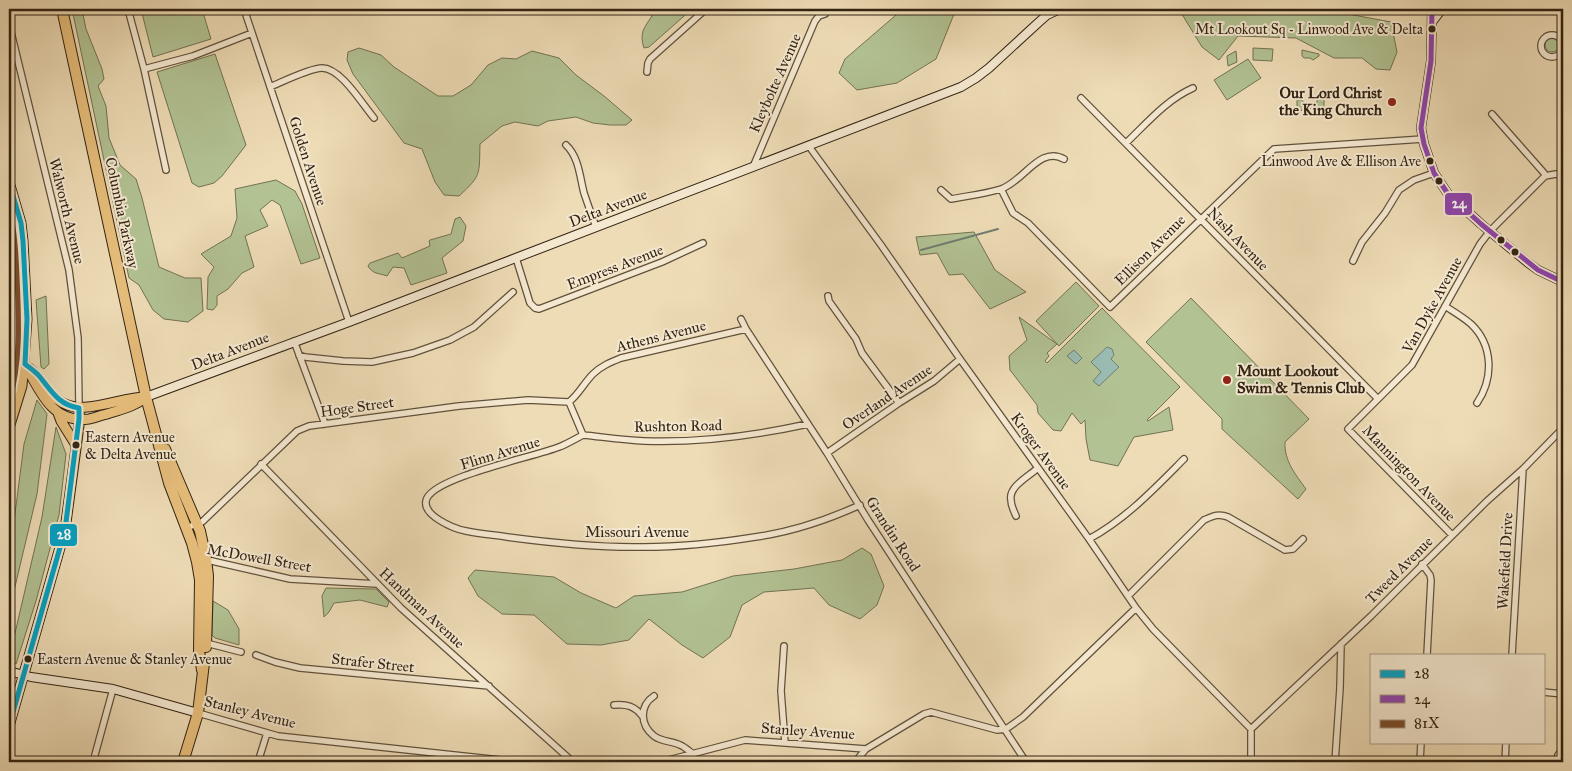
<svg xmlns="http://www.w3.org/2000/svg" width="1572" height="771" viewBox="0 0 1572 771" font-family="'IM FELL Great Primer',serif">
<rect width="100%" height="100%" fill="#eedcb6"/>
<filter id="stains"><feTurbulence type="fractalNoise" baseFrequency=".004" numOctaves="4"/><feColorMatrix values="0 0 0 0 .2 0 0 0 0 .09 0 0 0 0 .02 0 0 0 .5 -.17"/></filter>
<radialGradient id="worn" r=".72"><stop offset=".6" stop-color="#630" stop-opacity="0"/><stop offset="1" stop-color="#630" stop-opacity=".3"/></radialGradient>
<path fill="#b2c293" stroke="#727253" d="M72 9H82L86 29 102 69 104 79 98 86 106 106 109 138 120 165 136 179 142 198 159 267 185 278H201L203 311 188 322 164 319 153 310 139 285 129 278Z
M141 9H202L211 39 153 57Z
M648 9H692L649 47 644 48C639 33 644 28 652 16Z
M903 9H956L936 59 897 83 857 90 839 73 845 59Z
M1187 9H1299L1348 14 1391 22 1397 52 1390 70 1376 69 1362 58H1334L1296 38 1238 36 1219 60 1202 47 1180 11Z
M1545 45a7 7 0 1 1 14 0a7 7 0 1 1-14 0Z
M359 48 381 55 394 67 438 96H453L471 85 488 65 502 58 516 59 532 51 559 58 576 75 604 96 632 120 626 125H610L593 123 576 117 548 121 538 126 515 122 502 126 480 144C479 174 482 175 459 196L444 195 435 182 422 149 404 143 353 74 347 60 348 52Z
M1253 48 1273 49 1272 61 1253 60Z
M1302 50 1319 54V56L1313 60 1310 58H1304L1302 56Z
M1236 51 1237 62 1228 66 1227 56Z
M215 54 246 145 222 176 214 183 199 187 192 183 157 72Z
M1248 59 1261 78 1227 100 1214 80Z
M1318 99H1324V107L1297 111V100H1302L1306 105 1316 104Z
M276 180 295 191 302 204 320 258 301 264 280 205 272 200 260 210 268 226 245 236 254 267 242 273 228 289 217 296V305L213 310 207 309 208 277 214 267 201 254 231 236 237 218 235 189Z
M460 217 466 226 463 241 442 258 447 273 411 285 404 268 393 267 387 276C379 273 372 274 368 266L370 263 398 253 402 258 430 246 429 241 430 240 451 234 455 219Z
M974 232 995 270 1026 292 990 309 963 274 949 275 937 253 920 255 916 237Z
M1076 282 1099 306 1059 346 1036 321Z
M46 296 49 364 44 369 41 367 36 300Z
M1191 298 1309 419 1285 442C1284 461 1296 475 1306 489L1298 499 1222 429V419L1146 342Z
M1102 308 1180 387 1147 420 1148 421 1169 407 1173 430 1134 437 1118 466 1090 460 1086 439 1085 420 1081 424 1072 413 1061 431 1053 430 1038 413 1037 405 1010 370 1009 356 1027 340 1019 317 1057 344 1047 353 1049 356 1045 361 1047 363Z
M37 400 47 414 37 494 9 612V540L13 529 24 444Z
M56 427 66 454 59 515 36 601 16 664 9 659 42 517Z
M862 548 871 554 884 586 877 605 860 619 829 605 814 588 764 592 742 605 730 637 703 658 682 645 649 619 629 640 601 645 567 644 534 615 502 614 478 596 468 578 475 570 554 577 581 593 616 608 634 596 682 592 733 576 794 569 842 560Z
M326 588 376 589 389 602 387 607 360 600 334 603 329 612 324 617 322 596Z
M213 601 228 610 239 629V645L215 638 212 635Z"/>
<path fill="#99bbb2" stroke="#707e72" d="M1107 347 1112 349 1114 355 1111 359 1119 367 1099 386 1093 381 1101 372 1091 362Z
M1074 350 1082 358 1076 364 1067 356Z"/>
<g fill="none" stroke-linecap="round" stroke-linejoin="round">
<path stroke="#707e72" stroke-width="2" d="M921 250 998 229"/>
<g stroke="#61513c" stroke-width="8">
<path id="street" d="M128 9 144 69 166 170
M244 9 349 322
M9 24 69 270 78 338 79 408
M1541 46a11 11 0 1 1 22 0a11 11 0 1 1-22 0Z
M144 69 193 56 252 33
M647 72 648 63 650 59 706 9
M270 87C282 82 310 68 322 68 341 68 362 104 374 118
M1081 98 1378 399
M1492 114 1544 173 1545 176
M1126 143C1147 123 1166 100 1193 88
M566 145C579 157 580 178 584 193 588 205 592 216 596 227
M808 145 881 245 960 359 1089 539 1136 608 1153 629 1251 729V762
M753 167 815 21 819 16 825 14
M1001 189 1013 213 1028 223 1110 307 1274 149 1423 139
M941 190 951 199C967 196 985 194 1001 189 1023 182 1040 145 1064 159
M9 231H22
M516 258 530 303 535 308 539 309 662 262 703 243
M1353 261 1362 242 1385 213 1399 190 1414 180 1434 173
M828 296 829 301 856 339 862 353 899 403
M1445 306C1454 312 1463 317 1471 324 1493 345 1494 378 1477 403
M741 319 746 329 827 453 868 520 1026 762
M9 321 27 319
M294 341 325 424
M299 355 305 357 343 361 372 362 413 353 450 340 474 327 513 292
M569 402 583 435C603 437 623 440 644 441 699 443 753 436 808 424
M569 402C579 394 584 383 593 374 601 366 611 362 621 358L746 329
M583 435C575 439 567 444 559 447 534 457 438 476 427 498 419 515 455 529 466 531 480 534 494 535 507 537 552 543 597 548 643 547 680 547 718 543 755 537 791 532 827 520 860 505
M827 453 899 403 934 381 960 359
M261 464 401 608 573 762
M1016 516C1014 511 1011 506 1011 500 1008 487 1029 476 1038 468
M186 528 202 522 297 431 309 426 459 406 528 400 569 402
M1452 535 1348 429 1412 365 1480 244 1490 231 1545 176 1556 174 1563 175
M1089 539C1126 519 1154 489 1184 459
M203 559 290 579 377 584
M1422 564 1430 575 1431 580 1427 655
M1128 596 1204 520C1213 516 1219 513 1228 517L1285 550 1293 549 1303 539
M206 643 241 652
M784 646 781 691 785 743
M256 655 275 662 300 668 489 686
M1512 655 1523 469
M1543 692 1563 694
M654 696C639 706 640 725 654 736 662 742 672 741 680 745 685 747 689 751 693 754
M614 705C627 704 635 706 643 717
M198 713 278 736 519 762
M1251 729 1371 616 1487 501 1523 469 1563 428
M93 762 113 689
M258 762 267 733
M661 762 745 740 866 749 924 714 931 712 997 730 1006 729 1023 717 1136 608
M855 762 866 749
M1335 762 1340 688 1341 644
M1420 762 1421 742
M1505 762 1506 742
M1556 762 1558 755 1563 749"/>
</g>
<g stroke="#322313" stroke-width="10">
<path id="secondary" d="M1432 9 1431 61 1421 128 1424 144 1434 173 1448 194 1481 224 1527 262 1538 270 1563 282
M1432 22 1442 9
M146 397 349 322 961 87 976 78 989 68 1039 22 1047 15 1060 9
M9 671 31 677 113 689 198 713"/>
</g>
<g stroke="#322313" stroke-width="11">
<path id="primary" d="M9 182 21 223 23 241 27 319 22 386 9 428
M26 366C40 392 53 424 89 419 95 418 101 415 107 414 122 409 134 407 146 397
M29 368C41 378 47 392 58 400 81 418 119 397 146 397
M58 413 61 421 76 445
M9 726 65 530 79 426V408"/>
</g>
<g stroke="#322313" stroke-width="12">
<path id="highway" d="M62 9 146 397 169 483 192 543 197 562 200 580 199 651 202 670
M165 449 200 531 206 559 208 576 206 647
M183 762 198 713 204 663"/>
</g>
<use href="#street" stroke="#f4e8d0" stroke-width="5.5"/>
<use href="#secondary" stroke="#f4e8d0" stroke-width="8"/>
<use href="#primary" stroke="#e7be7b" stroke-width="9"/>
<use href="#highway" stroke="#e7be7b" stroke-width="10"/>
<g stroke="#f4e8d0" stroke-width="9">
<path id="bus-1" d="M9 182 21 223 23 241 27 319 25 364
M9 726 65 530 79 419V408C59 405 52 392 40 377 36 372 30 368 25 364"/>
</g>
<g stroke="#f4e8d0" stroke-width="9">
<path id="bus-2" d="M1432 9 1431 61 1421 128 1424 144 1434 173 1448 194 1481 224 1538 270 1563 282"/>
</g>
<g stroke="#f4e8d0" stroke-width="9">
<path id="bus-3" d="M9 208C15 231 16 253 17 277 19 319 21 363 9 403"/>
</g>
<use href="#bus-1" stroke="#02a2c5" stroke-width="5"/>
<use href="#bus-2" stroke="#8e44ad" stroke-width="5"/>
<use href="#bus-3" stroke="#7a4b2a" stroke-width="5"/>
</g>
<g fill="#322313" stroke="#f4e8d0" stroke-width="2">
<circle cx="1432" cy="29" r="4.5"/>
<circle cx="1430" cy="161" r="4.5"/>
<circle cx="1439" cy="181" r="4.5"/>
<circle cx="1501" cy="240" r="4.5"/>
<circle cx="1515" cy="252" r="4.5"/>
<circle cx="76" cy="445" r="4.5"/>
<circle cx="28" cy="659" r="4.5"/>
</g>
<g fill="#8f2418" stroke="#f4e8d0" stroke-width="2">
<circle cx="1392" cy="102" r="5"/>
<circle cx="1227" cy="380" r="5"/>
</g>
<g text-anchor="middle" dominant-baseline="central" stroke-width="4" stroke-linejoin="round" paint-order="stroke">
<g font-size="14" fill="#322313" stroke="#f4e8d0" text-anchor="end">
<text x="1423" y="29">Mt Lookout Sq - Linwood Ave &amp; Delta</text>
<text x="1421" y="161">Linwood Ave &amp; Ellison Ave</text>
<text x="85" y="437" text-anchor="start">Eastern Avenue<tspan x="85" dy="17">&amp; Delta Avenue</tspan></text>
<text x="37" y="659" text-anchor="start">Eastern Avenue &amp; Stanley Avenue</text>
</g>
<g font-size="15" fill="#322313" stroke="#f4e8d0">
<text transform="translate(775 83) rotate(-66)">Kleybolte Avenue</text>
<text transform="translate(308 161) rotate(72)">Golden Avenue</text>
<text transform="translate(608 208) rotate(-21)">Delta Avenue</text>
<text transform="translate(67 211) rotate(76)">Walworth Avenue</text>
<text transform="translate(122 213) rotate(78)">Columbia Parkway</text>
<text transform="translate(1238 239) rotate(46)">Nash Avenue</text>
<text transform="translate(1150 250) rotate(-45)">Ellison Avenue</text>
<text transform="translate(615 267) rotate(-21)">Empress Avenue</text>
<text transform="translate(1432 305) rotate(-61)">Van Dyke Avenue</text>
<text transform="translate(661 336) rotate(-14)">Athens Avenue</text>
<text transform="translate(230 351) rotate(-21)">Delta Avenue</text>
<text transform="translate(887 397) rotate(-34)">Overland Avenue</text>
<text transform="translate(357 407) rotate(-8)">Hoge Street</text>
<text transform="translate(678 426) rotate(-1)">Rushton Road</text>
<text transform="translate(1041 451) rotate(54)">Kroger Avenue</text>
<text transform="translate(500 453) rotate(-17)">Flinn Avenue</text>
<text transform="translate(1409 473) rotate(46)">Mannington Avenue</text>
<text x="637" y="532">Missouri Avenue</text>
<text transform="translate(893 534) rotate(57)">Grandin Road</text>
<text transform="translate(259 558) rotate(10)">McDowell Street</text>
<text transform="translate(1505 561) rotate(-87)">Wakefield Drive</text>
<text transform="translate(1399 570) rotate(-45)">Tweed Avenue</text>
<text transform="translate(422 608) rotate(43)">Handman Avenue</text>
<text transform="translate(373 663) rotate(6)">Strafer Street</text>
<text transform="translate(250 712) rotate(14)">Stanley Avenue</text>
<text transform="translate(808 731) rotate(4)">Stanley Avenue</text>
</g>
<g font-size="15" font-weight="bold" fill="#322313" stroke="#f4e8d0" text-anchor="end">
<text x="1382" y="93">Our Lord Christ<tspan x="1382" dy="17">the King Church</tspan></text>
<text x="1237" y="371" text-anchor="start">Mount Lookout<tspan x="1237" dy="17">Swim &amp; Tennis Club</tspan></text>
</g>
</g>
<g stroke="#f4e8d0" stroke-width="2">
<rect x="1444" y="192" width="29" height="24" rx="5" fill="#8e44ad"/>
<rect x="49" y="523" width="29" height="24" rx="5" fill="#02a2c5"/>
</g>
<g font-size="14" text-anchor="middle" font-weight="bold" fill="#fff">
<text x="1459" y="208">24</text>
<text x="64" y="539">28</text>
</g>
<rect width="1572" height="771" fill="none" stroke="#eedcb6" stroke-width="30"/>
<rect x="10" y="10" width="1552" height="751" fill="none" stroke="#322313" stroke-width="2.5"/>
<rect x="15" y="15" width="1542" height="741" fill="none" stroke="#322313"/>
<rect x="1370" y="654" width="175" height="90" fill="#f4e8d0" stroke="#a69984"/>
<rect x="1380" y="670" width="25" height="8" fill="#02a2c5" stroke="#a69984"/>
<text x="1414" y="678" font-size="15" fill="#322313">28</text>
<rect x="1380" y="695" width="25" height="8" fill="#8e44ad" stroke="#a69984"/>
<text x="1414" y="704" font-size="15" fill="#322313">24</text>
<rect x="1380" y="720" width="25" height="8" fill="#7a4b2a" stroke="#a69984"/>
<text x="1414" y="728" font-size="15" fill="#322313">81X</text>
<rect width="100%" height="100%" filter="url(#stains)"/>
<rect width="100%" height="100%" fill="url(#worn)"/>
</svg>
